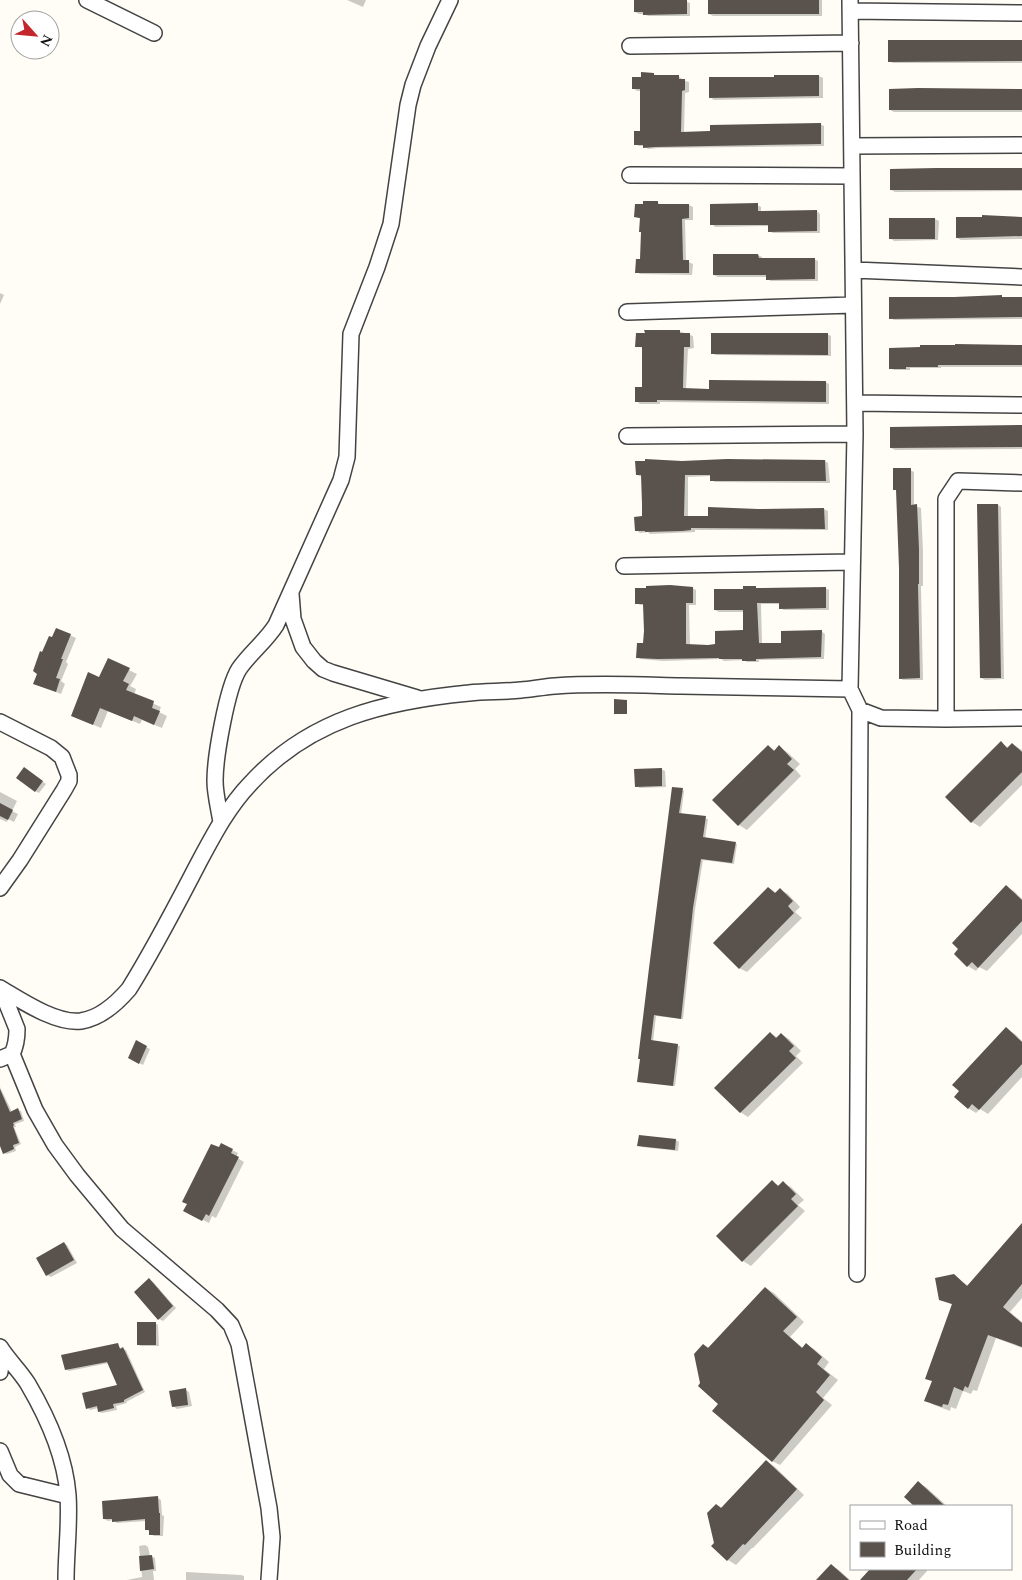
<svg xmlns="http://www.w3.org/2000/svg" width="1022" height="1580" viewBox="0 0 1022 1580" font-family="Spectral,serif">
<rect width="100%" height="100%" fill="#fffdf5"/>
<path fill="#0003" d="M347 0H366L363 7Z
M635 0H683L690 3V16H648L644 14H639L635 12Z
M709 0H822V16H713L709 14Z
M1022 41V63H893L889 61Z
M653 74 658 76H678L682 79V80L689 82V92L685 93 684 133 820 124 824 126V146L659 148 648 149 644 146H639L635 144 642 132 641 91H637L633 88 643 79Z
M819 76 823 78V98L714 100 711 98Z
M1022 90V112H894L890 110Z
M1022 170V191L895 192 891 190Z
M658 203 662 205H689L693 207V220H685L686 261 693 264 692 275 640 274 637 272 641 261V219L635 217Z
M757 205 761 207V212L817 211 820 214V233H773L769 231V226L715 227 712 224Z
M1022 218V239L961 240 957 238Z
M935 219 939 221 938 240 894 241 890 238Z
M758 255 762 257V260L814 259 818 261V281H771L767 279V277H718L714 275Z
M0 293 4 295 0 304Z
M1022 298V319L894 320 890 318 1005 299Z
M679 331 693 336 694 348 688 349 686 389 710 390 825 382 829 384V404L660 402V404H640L636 401 643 389V348L637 346Z
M827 334 831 336V356L716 355 712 353Z
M1022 346V367H941V368H910V370H894L890 368Z
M1022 427V449L895 450 891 448Z
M825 461 828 463 830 483 715 482 711 480V476L688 477V518H709L758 510 824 509 828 511V530H695V532L650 534 648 532 640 533 636 530 643 517 642 477 637 475 660 462Z
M910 470 914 472V506L921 508 923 551V586H921L923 680H903L900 678 899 522 897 491 894 489Z
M998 505 1001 507 1004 679 985 680 981 678Z
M692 588 696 590V605H689L690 646 716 645 744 631V612H719L715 610 744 590 755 588 759 590 825 588 829 590V610H784L780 608V604H761L762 644H782L821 631 825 634 824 659 759 660V662H747L744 660 724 661 721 659 663 661 641 659 638 657 644 645 645 605H640L637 603Z
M57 629 76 638 66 662 68 664 61 681 65 684 61 694 35 684 43 654 53 639Z
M108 660 137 674 130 686 136 689 134 695 161 707 159 712 167 716 162 728 142 720 140 724 108 711 101 728 72 716 99 678Z
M1001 743 1009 748 1012 744 1022 750V785L980 827 972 822 947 797Z
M768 746 776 751 779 747 787 752 800 764 795 769 801 776 747 830 739 825 714 800Z
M661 769 665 771 666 787 640 788 636 786Z
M28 771 46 784 39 793 35 791Z
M682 790 684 791 681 815 708 819 705 839 737 844 734 864 703 860 695 910 683 1019 656 1016 653 1042 680 1046 675 1086 638 1081Z
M0 792 17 801 12 811 18 814 14 822 8 819 7 822 0 819Z
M1006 887 1014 891 1022 899V934L987 971 979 967 976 971 968 966Z
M769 888 776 893 780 890 788 894 800 907 795 912 802 918 747 972 739 968Z
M1007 1029 1015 1034 1022 1041V1077L988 1114 980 1109 976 1113 968 1108Z
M770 1033 778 1038 781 1034 789 1039 801 1051 796 1056 803 1063 748 1117 740 1112Z
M146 1047 150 1049 143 1065 133 1060Z
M0 1087 12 1112 18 1110 21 1111 24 1121 15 1124 16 1127H14L21 1144 15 1147 16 1151 7 1154 4 1153 0 1143Z
M676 1140 679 1142 678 1151 642 1147 639 1145Z
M219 1149 232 1150 238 1153 236 1157 244 1162 216 1218 212 1216 209 1223 191 1214Z
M772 1182 780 1186 783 1183 791 1187 804 1200 798 1205 805 1211 751 1266 743 1261Z
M1022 1225V1298L1010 1312 1022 1322V1348L996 1338 977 1391 973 1390 971 1394 963 1391 956 1409 951 1407 950 1411 934 1405 926 1400 933 1381 953 1305 940 1299 953 1276 969 1286Z
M64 1243 67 1245 77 1263 51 1277 47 1275Z
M149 1280 153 1282 176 1308 163 1321 159 1319Z
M766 1288 774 1293 804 1322 790 1337 803 1348 806 1345 814 1349 829 1362 824 1369 838 1380 823 1398 832 1405 780 1465 772 1461 719 1404 704 1345 709 1348Z
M155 1323 158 1325 159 1346H141L138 1345Z
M117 1345 122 1349 126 1350 145 1392 126 1402 127 1403 116 1406 117 1410 102 1413 99 1412 98 1408 90 1410 88 1408 118 1386 109 1363 69 1371 66 1369Z
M186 1390 189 1392 192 1406 177 1409 173 1406Z
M766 1461 774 1466 804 1495 753 1548H752L736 1565 728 1560 715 1543 717 1505 722 1508Z
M918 1483 926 1487 947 1506H916L905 1497Z
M158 1498 161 1500 162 1515 164 1516 163 1536H154L151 1534 149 1531 146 1529V1521L117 1523 113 1520 108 1521 104 1519Z
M145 1545 148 1547 150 1556 155 1558 156 1571H153L154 1580H127L142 1577 139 1546Z
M831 1565 839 1570 850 1580H818Z
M872 1569H926L927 1571 919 1580H862Z
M186 1572 241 1575 244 1576V1580H186Z"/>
<path fill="#5a524d" d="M634 0H687V14L643 15V12H634Z
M708 0H819V14H708Z
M888 40H1022V61L888 62Z
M641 72 654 73V75H679V79H685V90L682 91 681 132 710 131V125L821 123V144L655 147 643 148V145H634V131H640V89H632V77H641Z
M774 75H819V96L709 98V77H774Z
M918 88 1022 89V110H889V89Z
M936 168H1022V190H890V169Z
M643 201H658V204H689V218L682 219 683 260H689V273H635L636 259H640L641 232H639L640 218 634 217 635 204H643Z
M758 203V211L817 210V231L768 232V225H710V204Z
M982 215 1022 217V236L956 238V217H982Z
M889 218H935V239H889Z
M713 254H758L759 258H815V279L766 280V275H713Z
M1002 295V297H1022V317L889 319V297H954Z
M644 330H680V333H690V347H684L683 388 709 389V380L826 381V402L657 400V402H635V387H642V347H635L636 333H645Z
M711 333H828V355L711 354Z
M955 344 1022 345V365H938V367H906V369H889V348L920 347V345H955Z
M1022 425V447L890 448V427Z
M645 459 682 461 727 459 825 460 826 481H710V475H685L684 516H708V507L758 509 824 508 825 529 691 528V530L682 531 645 532V531H635L634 517 642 516V504L641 475H636L635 461H645Z
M893 468H911V505L917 504 919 549V584H918L920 678 899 679V568L896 490H893Z
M977 504H998L1001 678H980Z
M670 585 693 587V603H686V644L708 645 715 644V631L743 630V610H714V589H743V586H756V588L826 587V608L779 609V603H757L759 643H781V631L822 630 821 657 756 659V661H742V659H719V658L658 659 636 658 637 643H643L644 631 643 604H635V588H646V586Z
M56 628 71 634 61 659H63L56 678 60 679 56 692 33 684 37 674 33 671 40 651 42 652 49 636 52 637Z
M108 658 130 668 123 681 129 684 126 690 154 701 152 708 160 711 154 725 134 716 132 721 100 708 93 725 71 716 88 672 99 677Z
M614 699 627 700V714H614Z
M1001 741 1007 748 1012 743 1022 752V772L971 823 945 797Z
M768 745 774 751 779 745 792 759 787 764 794 770 738 826 712 800Z
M24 767 43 781 35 792 16 778Z
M662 768V786L635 787 634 769Z
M672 787 683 788 679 813 706 816 703 837 736 842 732 863 701 859 693 908 681 1019 654 1015 651 1040 678 1044 673 1086 637 1082 640 1059H638L649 968Z
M0 803 13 810 8 820 0 816Z
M1006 885 1022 900V921L978 968 972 962 967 967 954 954 958 949 952 943Z
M768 887 775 893 780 888 793 901 788 906 794 913 739 969 713 943Z
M1006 1027 1022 1042V1064L979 1110 972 1104 968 1109 954 1097 959 1091 952 1085Z
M770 1032 776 1038 781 1033 794 1046 789 1051 796 1058 740 1113 714 1088Z
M136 1040 147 1046 139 1064 128 1058Z
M0 1089 10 1112 18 1108 22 1119 13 1123 14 1125 13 1126 19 1143 13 1145 14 1149 3 1154 0 1146Z
M639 1135 676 1139 675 1150 637 1146Z
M221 1143 233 1149 231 1153 239 1157 209 1216 206 1214 202 1221 183 1211 187 1204 182 1202 211 1144 219 1147Z
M772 1180 778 1186 783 1181 796 1194 791 1199 798 1206 742 1262 716 1236Z
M1022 1223V1284L1003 1307 1022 1323V1347L988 1335 968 1388 965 1386 963 1391 954 1387 948 1405 943 1404 942 1407 924 1401 932 1381 925 1379 952 1304 939 1300 935 1278 954 1274 967 1286Z
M64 1242 74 1260 46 1276 36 1258Z
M149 1278 173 1306 158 1320 134 1292Z
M765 1287 797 1317 783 1331 802 1348 806 1343 822 1357 817 1364 830 1375 816 1392 824 1400 772 1462 712 1411 718 1404 698 1386 700 1383 694 1354 703 1344 708 1348Z
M137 1322H156V1345H137Z
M118 1343 120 1349 123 1347 143 1390 124 1400V1402L113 1404 114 1408 98 1412 97 1406 86 1409 82 1393 117 1385 107 1362 65 1370 61 1355Z
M186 1388 188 1405 172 1407 169 1391Z
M766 1460 797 1489 745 1545 743 1544 727 1561 711 1546 714 1543 707 1513 716 1504 721 1508Z
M918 1481 945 1506H914L904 1497Z
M158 1496 159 1513H160V1535H149V1530H145V1519L112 1522V1519H103L102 1501Z
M152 1555 154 1569 140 1571 139 1556Z
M831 1564 849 1580H816Z
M870 1569H917L907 1580H860Z"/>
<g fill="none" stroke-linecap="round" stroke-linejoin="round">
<g stroke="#444" stroke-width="18">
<path id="minor" d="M87 0 154 33
M850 0 855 434 850 689 860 710 857 1274
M850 11 1022 13
M630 46 851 43
M852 146 1022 145
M630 175 852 176
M854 270 1022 277
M627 312 853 305
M855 403 1022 405
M627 436 855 434
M624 566 852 562
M291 594 293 619 303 647 314 661 323 669 333 673 417 698
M860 710 881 718 946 719 1022 718
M946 719V499L958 481 1022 483
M0 722 51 748 62 757 69 775V781L64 790 20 860 0 888
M221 822C219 809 215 794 215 781 215 757 227 688 239 669 250 653 266 641 276 625L341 480 347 457 351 334 377 267 391 224 408 105 413 85 428 46 450 0
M0 988C22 1001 56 1024 81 1021 101 1018 117 1003 129 989 154 949 176 906 198 864 213 836 228 807 250 784 309 719 385 701 469 693 486 691 503 692 521 690 532 689 543 687 555 686 597 683 639 685 681 686 737 687 794 688 850 689
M12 1054 35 1110 55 1145 77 1175 122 1229 217 1310 231 1325 239 1344 269 1508 272 1537 269 1580
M0 1059 12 1054C16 1046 17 1038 17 1029L1 989
M0 1347C8 1360 20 1371 28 1384 48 1418 65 1456 68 1495 70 1523 66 1552 66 1580
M0 1372 2 1351
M0 1451 10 1475 19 1484 68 1496"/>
</g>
<use href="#minor" stroke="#fff" stroke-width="15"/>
</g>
<rect x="850" y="1505" width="162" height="65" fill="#ffffff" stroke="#a0a0a0"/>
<rect x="860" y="1521" width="25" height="8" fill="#ffffff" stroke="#a0a0a0"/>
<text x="894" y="1530" font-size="15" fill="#111111">Road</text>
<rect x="860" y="1542" width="25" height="15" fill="#5a524d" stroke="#a0a0a0"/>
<text x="894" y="1555" font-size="15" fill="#111111">Building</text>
<g transform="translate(35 35) rotate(117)"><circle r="24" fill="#ffffff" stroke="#a0a0a0"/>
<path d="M0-4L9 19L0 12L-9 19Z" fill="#c4262e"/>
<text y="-8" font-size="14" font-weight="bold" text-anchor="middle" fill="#111111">N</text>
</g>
</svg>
